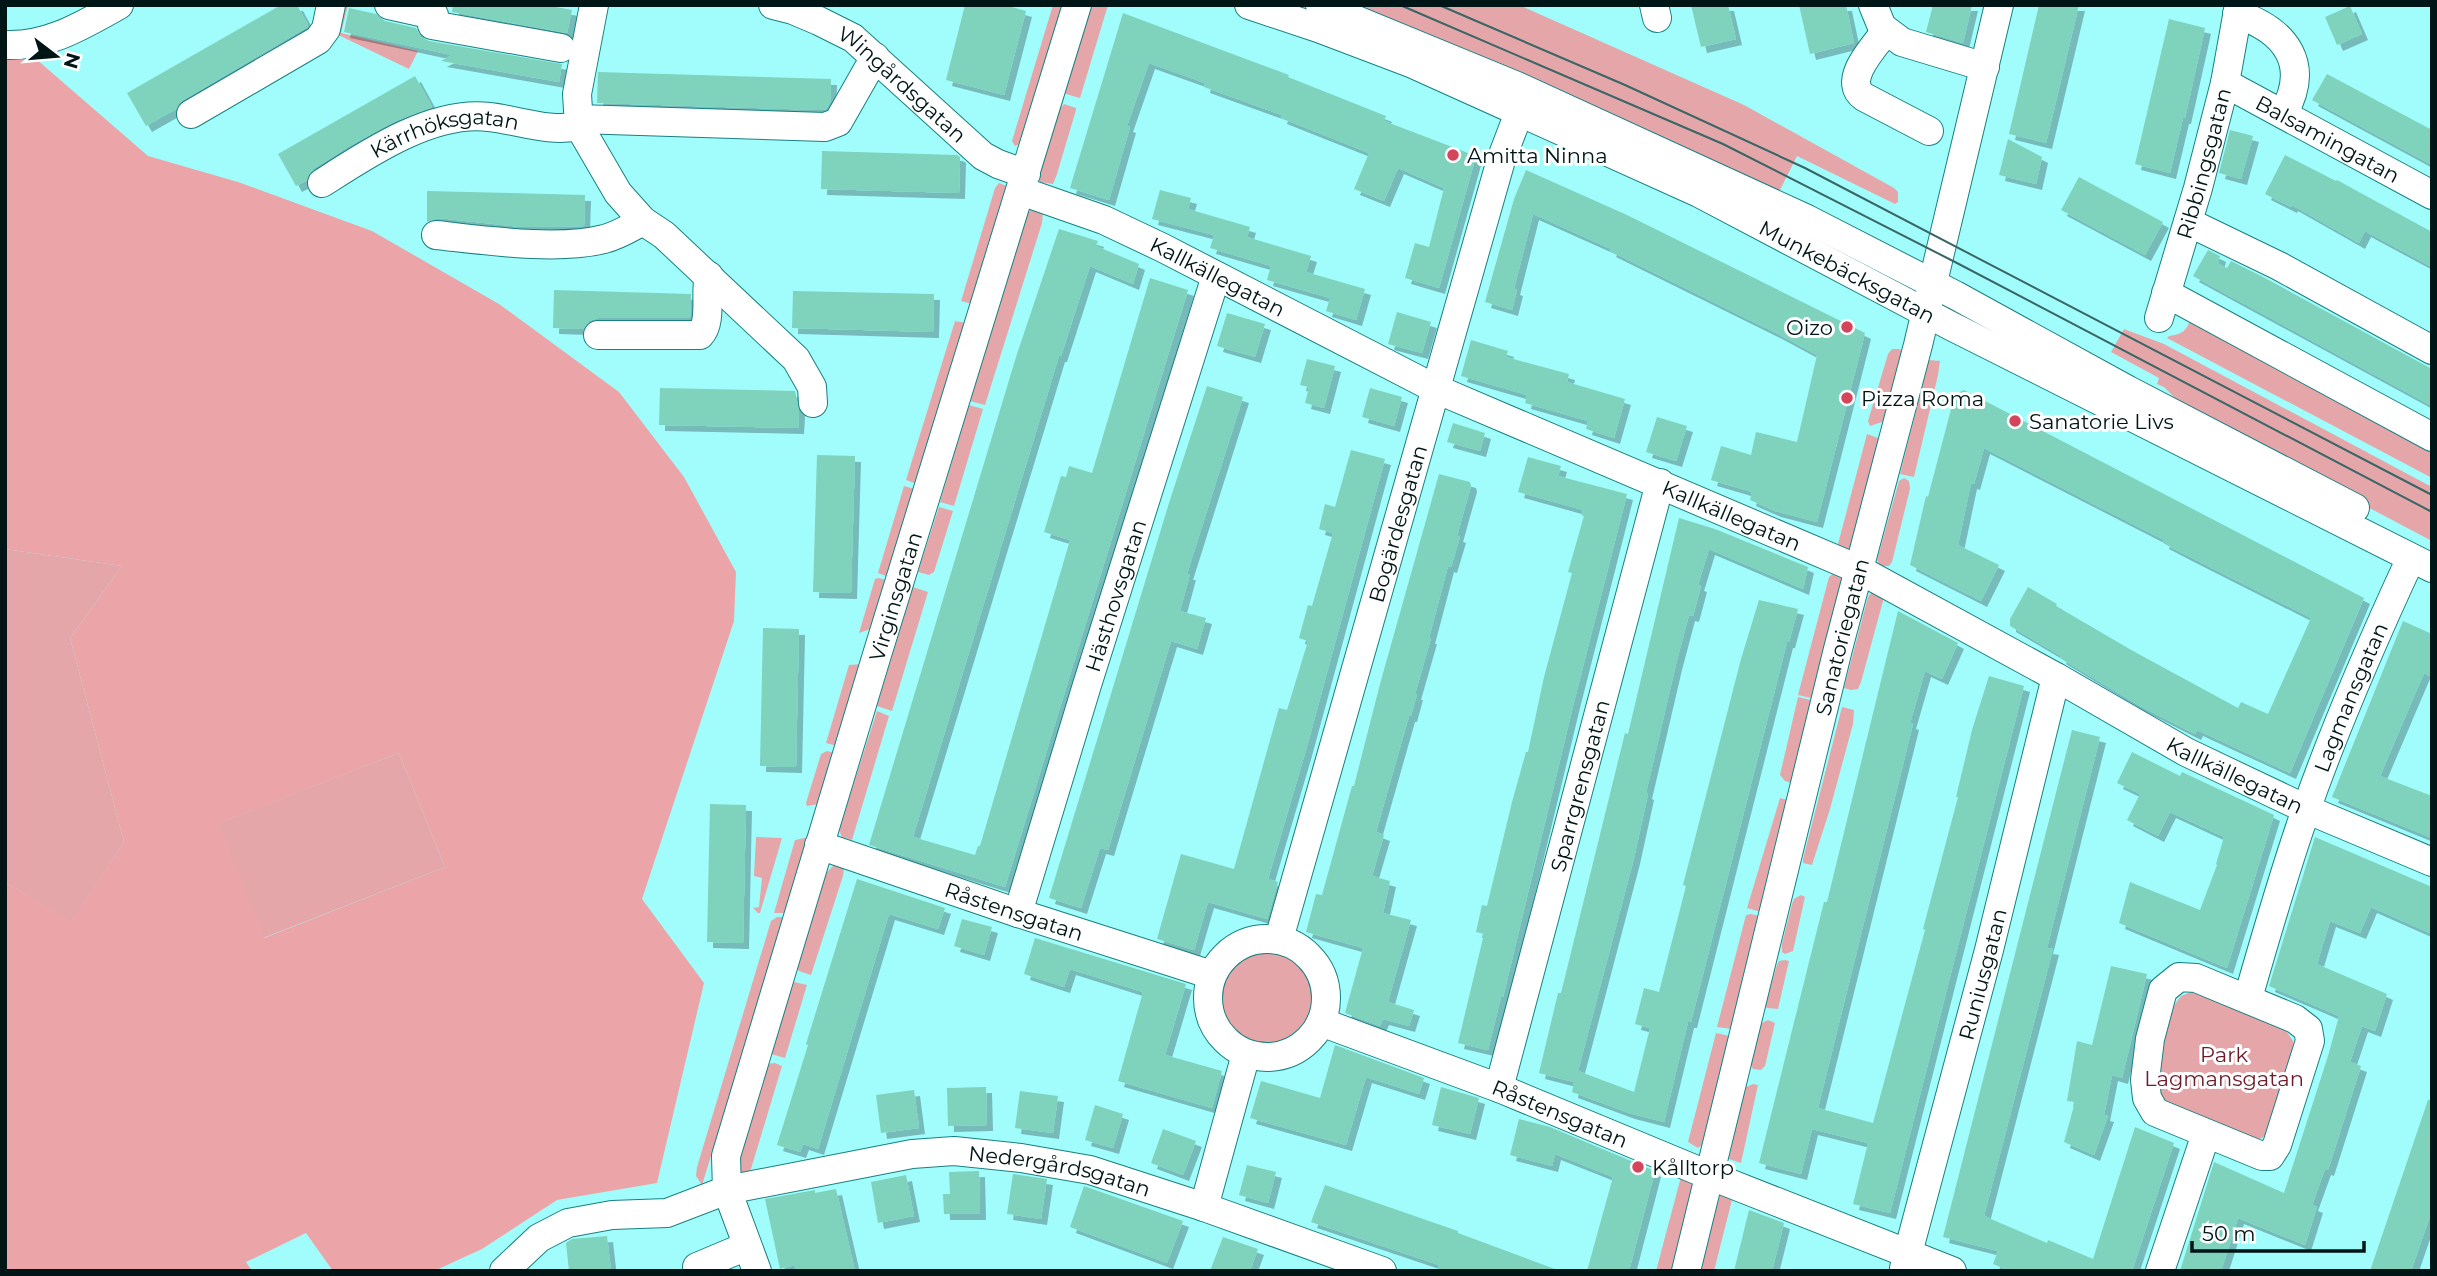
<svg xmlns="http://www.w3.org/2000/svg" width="2437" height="1276" viewBox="0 0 2437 1276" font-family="Montserrat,sans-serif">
<defs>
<filter id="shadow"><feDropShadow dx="6" dy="6" stdDeviation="0" flood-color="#0004"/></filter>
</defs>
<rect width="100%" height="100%" fill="#a1fdfc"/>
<path fill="#e5a6a9" d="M338 5H348L341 33 418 51 409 69 330 31Z
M1053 5H1063L1020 144 1015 146 1012 141Z
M1091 5H1108L1080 98 1066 94 1065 92Z
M1336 5H1519L1744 105 1894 188 1898 192V202L1895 204 1797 156 1777 196Z
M1064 104 1076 108V110L1057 174 1053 184 1040 182 1039 176 1059 110Z
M999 183 1007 186 972 304 961 301 962 298 995 188Z
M1031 210 1043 212 1042 223 985 405 970 401 1027 213Z
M2192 313 2432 440V478L2167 338 2169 336C2185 334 2188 329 2192 313Z
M955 321 966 323 917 484 906 480Z
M2124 329 2164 344 2432 487V541L2191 414 2164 387 2157 384 2159 378 2111 352Z
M1892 349H1899L1903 351 1885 421 1870 426 1868 421 1888 354Z
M1929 360 1940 361 1938 375 1914 477 1900 474Z
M969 405 983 409 954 506 940 502Z
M1867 434 1878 438 1879 443 1850 548 1845 551 1838 544Z
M1904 478 1909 481 1910 489 1892 562 1889 566H1880L1877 560 1899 481Z
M904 486 915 489 889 574 886 576 878 573Z
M939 507 953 511 934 572 929 575 918 572Z
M5 549 122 566 70 638 124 842 71 922 5 882Z
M1834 573 1844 575 1815 699 1798 695 1829 577Z
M878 578 887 580 873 628 859 633 875 579Z
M913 587 928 592 892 711 877 706Z
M1873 590 1883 594V601L1861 682 1858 689 1851 690 1844 688 1868 597Z
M862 664 837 746 826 743 849 665Z
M1798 697 1815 701 1794 784 1785 781 1780 775Z
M1842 707 1854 710 1853 724 1830 809 1812 865 1803 863V859Z
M877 711 889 716 852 840 842 837 839 830Z
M827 751 835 753 819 804 807 806 806 803 821 754Z
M399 753 445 867 263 938 217 824Z
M1780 798 1788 800 1761 912 1747 908Z
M756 837 782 838 760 913H758L753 908 759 907 762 878 754 876Z
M809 837 786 913H774L795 840Z
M834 865 844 868 843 876 811 975 799 971 797 968 825 874Z
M1801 895 1805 897 1793 951 1785 954 1782 952V944L1792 904 1794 899Z
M1751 914 1759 916 1732 1029 1717 1027 1746 915Z
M777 917H785L702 1185 696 1176 697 1167 771 921Z
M1215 1000a49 49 0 1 1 98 0a49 49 0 1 1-98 0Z
M1785 960 1789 961 1778 1009 1767 1008 1765 1005 1777 965 1779 961Z
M794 982 807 985 785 1058 771 1054 792 984Z
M2196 990 2285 1029 2293 1041 2294 1052 2269 1132 2262 1138 2252 1141 2168 1108 2159 1098 2154 1073 2172 1008 2181 996Z
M1768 1020 1775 1023 1765 1066 1761 1070 1753 1069 1750 1063 1760 1024Z
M1716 1033 1730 1036 1702 1145 1698 1148 1688 1142Z
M775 1063 782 1066 751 1169 747 1175 738 1176 739 1155 767 1064Z
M1753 1084 1758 1085 1741 1163 1729 1159 1743 1093 1746 1087Z
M1682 1173 1694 1179 1673 1271H1656Z
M1723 1184 1734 1192 1714 1271H1699Z"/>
<path fill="#eba5a9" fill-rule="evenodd" d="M5 32 148 156 238 182 372 231 499 304 619 392 684 477 736 572 734 621 642 899 704 983 657 1183 557 1200 482 1249 434 1271H333L306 1233 246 1262 252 1271H5V882L71 921 124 842 70 638 122 566 5 549ZM399 753 445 867 264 938 218 824Z"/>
<path fill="#7fd2bc" filter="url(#shadow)" d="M281 5H297L308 25 307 27 183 100 176 109 146 126 127 93Z
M453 5H545L572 10 567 33 452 12Z
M965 5H1004L1026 11 1004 95 946 80Z
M1691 5H1728L1736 39 1701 47Z
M1799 5H1846L1854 43 1810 54Z
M1933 5H1972L1963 43 1926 32Z
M2039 5H2079L2046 143 2009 134Z
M2350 6 2362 34 2337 45 2325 17Z
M349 8 376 14 385 21 416 28 421 37 429 41 562 64 559 82 441 61 452 55 344 32Z
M1123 13 1289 75 1288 77 1386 116 1384 121 1476 156 1439 288 1405 278 1415 243 1429 247 1444 188 1398 168 1384 201 1354 189 1369 153 1281 118 1282 115 1204 87 1205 83 1149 63 1127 126 1130 127 1109 200 1070 188Z
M2169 19 2205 28 2185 118H2183L2170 173 2135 164Z
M598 72 831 79 830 102 826 109 822 110 597 103Z
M2327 74 2432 130V165L2312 100Z
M415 76 432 107 393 122 351 145 313 169 306 181 296 186 278 154Z
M2230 130 2253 136 2241 179 2219 173Z
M2008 139 2042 157 2036 184 1999 175Z
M822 151 957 155 960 157 959 193 821 189Z
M2285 155 2336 181 2337 180 2432 232V267L2365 231 2359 243 2292 205 2291 207 2265 194Z
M1526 170 1627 215 1865 333 1817 522 1775 511 1750 500 1752 492 1711 480 1721 446 1751 455 1756 432 1797 442 1817 355 1778 334 1610 251 1611 249 1533 214 1514 289 1517 290 1512 310 1485 302 1514 199Z
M2079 177 2163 222 2145 255 2061 210Z
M1160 190 1191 198 1188 209 1250 227 1247 237 1311 256 1306 272 1365 289 1356 320 1326 311 1330 298 1267 280 1271 266 1210 248 1214 235 1152 219Z
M427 191 585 195 584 226 521 227 438 218 427 222Z
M1059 229 1098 241 1096 246 1139 264 1133 284 1090 266 1061 356H1059L913 837 975 855 978 846H980L1070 540 1044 532 1061 476 1066 477 1069 466 1092 473 1150 278 1188 290 1005 887 869 845 1016 357Z
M2208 250 2220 256 2218 264 2227 268 2231 261 2265 278 2432 369V406L2193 276Z
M554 290 691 294 690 318H598L589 321 583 329 553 328Z
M793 291 934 294 933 332 792 328Z
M1397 312 1431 322 1422 353 1388 344Z
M1227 313 1265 324 1255 357 1217 346Z
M1471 340 1508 351 1506 357 1569 374 1567 382 1625 399 1614 438 1586 429 1588 421 1525 403 1527 395 1461 376Z
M1307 359 1335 366 1324 408 1305 403 1309 387 1300 385Z
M1207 386 1243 397 1187 574H1190L1180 611 1206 618 1197 649 1171 641 1108 850 1100 848 1081 908 1049 898 1169 503Z
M660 388 795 391 799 411 798 428 659 425Z
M1370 388 1402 397 1394 426 1362 417Z
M1964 390 2364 598 2290 773 2197 730 2195 734 2140 706 2060 658 2061 656 2010 626V619L2028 587 2057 604 2056 606 2133 651 2238 708 2241 702 2268 714 2311 618 2186 555 2163 543 2164 540 1984 448 1974 484 1971 483 1958 545 1999 565 1981 601 1910 565 1926 496 1928 497 1955 394Z
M1657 417 1687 426 1676 461 1646 452Z
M1453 423 1485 433 1480 451 1447 442Z
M1351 450 1385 459 1306 750 1268 879 1278 882 1267 919 1208 902 1194 950 1157 939 1181 854 1234 869 1279 708 1287 710 1308 641 1299 638 1308 605 1312 606 1333 533 1319 529 1325 504 1335 507Z
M817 455 855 456 851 593 813 592Z
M1528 457 1561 466 1558 476 1627 494 1574 702 1503 997H1501L1488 1050 1458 1043 1484 934 1476 932 1482 905 1487 906 1512 802 1526 752H1528L1544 677 1572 573 1568 572 1584 516H1582L1583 510 1518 492Z
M1439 474 1470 482 1471 486 1457 536 1460 537 1451 567 1448 566 1429 638H1431L1415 694H1417L1411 716H1409L1376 832 1384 835 1372 876 1390 881 1383 913 1411 920 1388 1002 1414 1010 1409 1026 1383 1019 1380 1026 1345 1013 1363 948 1306 932 1316 894 1322 895 1352 786H1354L1380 684Z
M1679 518 1715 529 1808 567 1803 589 1709 549 1698 585 1701 586 1693 616 1689 615 1676 664 1646 793 1648 794 1634 858 1578 1071 1634 1092 1650 1028 1635 1024 1644 988 1659 992 1686 886 1683 885 1741 659 1759 600 1798 609 1789 642H1787L1691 1022H1688L1664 1122 1629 1113 1572 1092 1574 1082 1539 1073 1558 993H1561L1625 733 1628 734Z
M1898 611 1958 643 1942 679 1925 671 1910 723 1913 724 1818 1108 1873 1123 1925 930 1923 929 1958 797H1956L1972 730 1989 676 2024 686 1890 1213 1853 1204 1868 1143 1812 1129 1801 1174 1759 1163 1824 902H1827Z
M2403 621 2432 634V677L2424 673 2380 776 2432 796V838L2332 797Z
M763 628 799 629 796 767 760 766Z
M2072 730 2100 737 2047 948 2053 949 1984 1216 2047 1243 2048 1240 2093 1259 2135 1127 2174 1143 2132 1271H2010L1993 1264 1998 1251 1943 1237Z
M2132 752 2180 776 2182 772 2274 815 2227 968 2119 923 2130 882 2200 910 2217 865 2216 864 2224 837 2170 812 2158 836 2127 820 2140 794 2117 783Z
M710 804 746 805 743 943 707 942Z
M2315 837 2432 887V934L2371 907 2360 933 2330 921 2317 964 2387 994 2375 1031 2362 1026 2350 1062 2361 1066 2328 1170 2325 1169 2312 1205 2317 1207 2305 1245 2238 1218 2221 1271H2180L2214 1162 2284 1193 2328 1056 2339 1016 2269 986Z
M857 879 945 908 938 929 889 914 818 1149 803 1144 800 1152 777 1145 808 1045 806 1044Z
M962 919 992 927 984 955 954 946Z
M1035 938 1186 984 1165 1055 1222 1071 1212 1108 1118 1081 1143 992 1070 969 1064 987 1024 974Z
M2111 966 2147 974 2122 1078 2112 1075 2104 1115 2108 1116 2094 1155 2064 1142 2075 1102 2067 1101 2077 1041 2092 1045Z
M1335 1045 1424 1078 1419 1094 1366 1077 1346 1145 1250 1118 1261 1081 1320 1098Z
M986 1087 987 1125 948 1126 947 1088Z
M1441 1087 1479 1098 1470 1134 1432 1125Z
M914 1090 919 1128 881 1133 876 1095Z
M1020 1091 1058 1096 1053 1133 1015 1128Z
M2428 1100H2432V1210L2420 1245 2411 1271H2370Z
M1095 1105 1123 1114 1113 1148 1085 1140Z
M1519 1119 1550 1127 1655 1171 1629 1271H1587L1613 1177 1555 1154 1552 1166 1510 1155Z
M1163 1129 1196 1141 1183 1175 1151 1163Z
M1247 1165 1276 1172 1268 1203 1239 1195Z
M979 1171 980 1214H944L943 1194H950L949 1172Z
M1013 1174 1047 1179 1041 1219 1007 1214Z
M906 1175 914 1216 878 1223 871 1182Z
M1325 1185 1458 1231V1233L1555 1269V1271H1437L1439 1265 1311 1222Z
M1084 1186 1183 1221 1167 1263 1070 1227Z
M836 1189 855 1271H796L795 1265 780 1269 765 1199 815 1190V1193Z
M1749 1210 1784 1223 1772 1271H1734Z
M607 1236 611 1271H569L566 1243 572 1239Z
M1223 1237 1258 1249 1250 1271H1210Z"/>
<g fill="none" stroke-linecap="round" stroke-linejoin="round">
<g stroke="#188080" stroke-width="30">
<g id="minor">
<path d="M389 5 434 15"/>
<path d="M594 5 577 94 579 126 618 193 643 221 664 235 796 359 812 387 813 403"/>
<path id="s1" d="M773 5 793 10 819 21 853 38 983 156 998 164 1026 174"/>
<path id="s2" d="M1249 5 1318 28 1413 64 1699 193 1951 326 2432 568"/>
<path d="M1320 5 1517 86 1807 219 1955 295 2128 390 2355 508"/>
<path d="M1654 5 1657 18"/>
<path d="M1873 5 1882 27 1902 42 1985 67"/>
<path d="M2237 14C2287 31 2311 65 2283 114"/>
<path d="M432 25 561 48"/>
<path d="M1886 31C1874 47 1841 81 1864 97L1929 131"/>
<path d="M5 45C48 47 83 25 119 5"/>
<path id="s3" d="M2225 83 2432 195"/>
<path d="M191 114 318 40 326 29 331 5"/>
<path d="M578 119 825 127 838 122 875 57"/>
<path id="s4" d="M322 183C367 154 432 110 489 117 518 120 550 133 579 126"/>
<path id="s5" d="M1021 191 1104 220 1163 248 1436 389 1858 569 2056 677 2186 752 2306 809 2432 862"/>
<path d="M2188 222 2279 266 2432 350"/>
<path d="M436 235C483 240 558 251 604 239 617 236 630 228 643 221"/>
<path d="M2166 293 2432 437"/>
<path id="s6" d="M2159 318 2198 188 2225 83 2239 5"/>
<path d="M598 335H700C713 321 704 293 709 276"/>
<path id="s7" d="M819 845 1018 913 1212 975"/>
<path id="s8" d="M1018 913 1087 685 1216 276"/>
<circle cx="1267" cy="998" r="59"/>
<path id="s9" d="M1279 939 1501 160 1520 110"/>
<path d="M2179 977 2196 978 2295 1019 2308 1029 2310 1041 2277 1145 2270 1156H2262L2155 1112 2147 1098 2145 1080 2150 1039 2163 990Z"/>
<path id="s10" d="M2248 998C2266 935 2284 872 2306 810 2336 724 2373 640 2411 558"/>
<path id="s11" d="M1321 1022 1499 1088 1711 1176 1952 1271"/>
<path id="s12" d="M1499 1088 1660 483"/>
<path d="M1204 1207 1246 1054"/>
<path id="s13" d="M1904 1268 1989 950 2056 677"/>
<path id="s14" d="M504 1271 539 1238 568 1223 612 1215 667 1213 727 1190 912 1154 954 1151 1021 1158 1090 1170 1204 1207 1382 1271"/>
<path d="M698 1271 697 1267 747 1246"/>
<path id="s15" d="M757 1271 727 1190 726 1156 876 658 1077 5"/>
<path id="s16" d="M1686 1271 1838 649 1918 345 1999 5"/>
<path d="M2160 1271 2206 1134"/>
</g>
</g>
<use href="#minor" stroke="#fff" stroke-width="28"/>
<path stroke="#376665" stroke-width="2" d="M1400 5 1723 144 1955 262 2432 512
M1439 5 1625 85 1805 168 2432 495"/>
</g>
<g fill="#d4445b" stroke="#fff" stroke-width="2.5">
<circle cx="1453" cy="155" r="7"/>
<circle cx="1847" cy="327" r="7"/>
<circle cx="1847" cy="398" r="7"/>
<circle cx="2015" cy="421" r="7"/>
<circle cx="1638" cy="1167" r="7"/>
</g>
<g text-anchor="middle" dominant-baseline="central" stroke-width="6" stroke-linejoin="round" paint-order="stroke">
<g font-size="21" fill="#001616" stroke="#fff">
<text stroke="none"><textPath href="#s1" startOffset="154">Wingårdsgatan</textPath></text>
<text stroke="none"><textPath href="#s3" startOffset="117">Balsamingatan</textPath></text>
<text stroke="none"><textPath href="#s4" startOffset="136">Kärrhöksgatan</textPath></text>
<text stroke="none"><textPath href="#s6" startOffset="161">Ribbingsgatan</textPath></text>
<text stroke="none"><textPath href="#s2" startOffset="656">Munkebäcksgatan</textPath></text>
<text stroke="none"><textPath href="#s5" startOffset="215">Kallkällegatan</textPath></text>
<text stroke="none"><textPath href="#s5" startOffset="782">Kallkällegatan</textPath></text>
<text stroke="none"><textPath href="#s9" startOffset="432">Bogärdesgatan</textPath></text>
<text stroke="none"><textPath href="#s8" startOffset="332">Hästhovsgatan</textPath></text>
<text stroke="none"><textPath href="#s15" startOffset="705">Virginsgatan</textPath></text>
<text stroke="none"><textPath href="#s16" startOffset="653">Sanatoriegatan</textPath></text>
<text stroke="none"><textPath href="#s10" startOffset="318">Lagmansgatan</textPath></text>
<text stroke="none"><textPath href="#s5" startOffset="1349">Kallkällegatan</textPath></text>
<text stroke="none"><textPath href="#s12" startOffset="313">Sparrgrensgatan</textPath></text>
<text stroke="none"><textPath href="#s7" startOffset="206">Råstensgatan</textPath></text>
<text stroke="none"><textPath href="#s13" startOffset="304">Runiusgatan</textPath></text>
<text stroke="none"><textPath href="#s11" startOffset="256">Råstensgatan</textPath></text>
<text stroke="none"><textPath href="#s14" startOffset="583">Nedergårdsgatan</textPath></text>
</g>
<g font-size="21" fill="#001616" stroke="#fff" text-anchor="start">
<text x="1467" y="155">Amitta Ninna</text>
<text x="1833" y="327" text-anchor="end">Oizo</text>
<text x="1861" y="398">Pizza Roma</text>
<text x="2029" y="421">Sanatorie Livs</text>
<text x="1652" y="1167">Kålltorp</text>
</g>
<g font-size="21" fill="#6c1b29" stroke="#fff">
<text x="2224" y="1054">Park<tspan x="2224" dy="24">Lagmansgatan</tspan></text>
</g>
</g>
<rect width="2437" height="1276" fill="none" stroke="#001616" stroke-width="14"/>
<g transform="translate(56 56) rotate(106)" stroke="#ffffff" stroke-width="5" paint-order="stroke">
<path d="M0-5L12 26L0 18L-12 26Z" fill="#001616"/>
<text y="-10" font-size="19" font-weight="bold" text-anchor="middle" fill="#001616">N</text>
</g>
<path d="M2192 1241v10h172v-10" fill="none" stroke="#001616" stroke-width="3.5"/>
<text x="2202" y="1241" font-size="21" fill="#001616" stroke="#ffffff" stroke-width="5" paint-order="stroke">50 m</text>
</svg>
